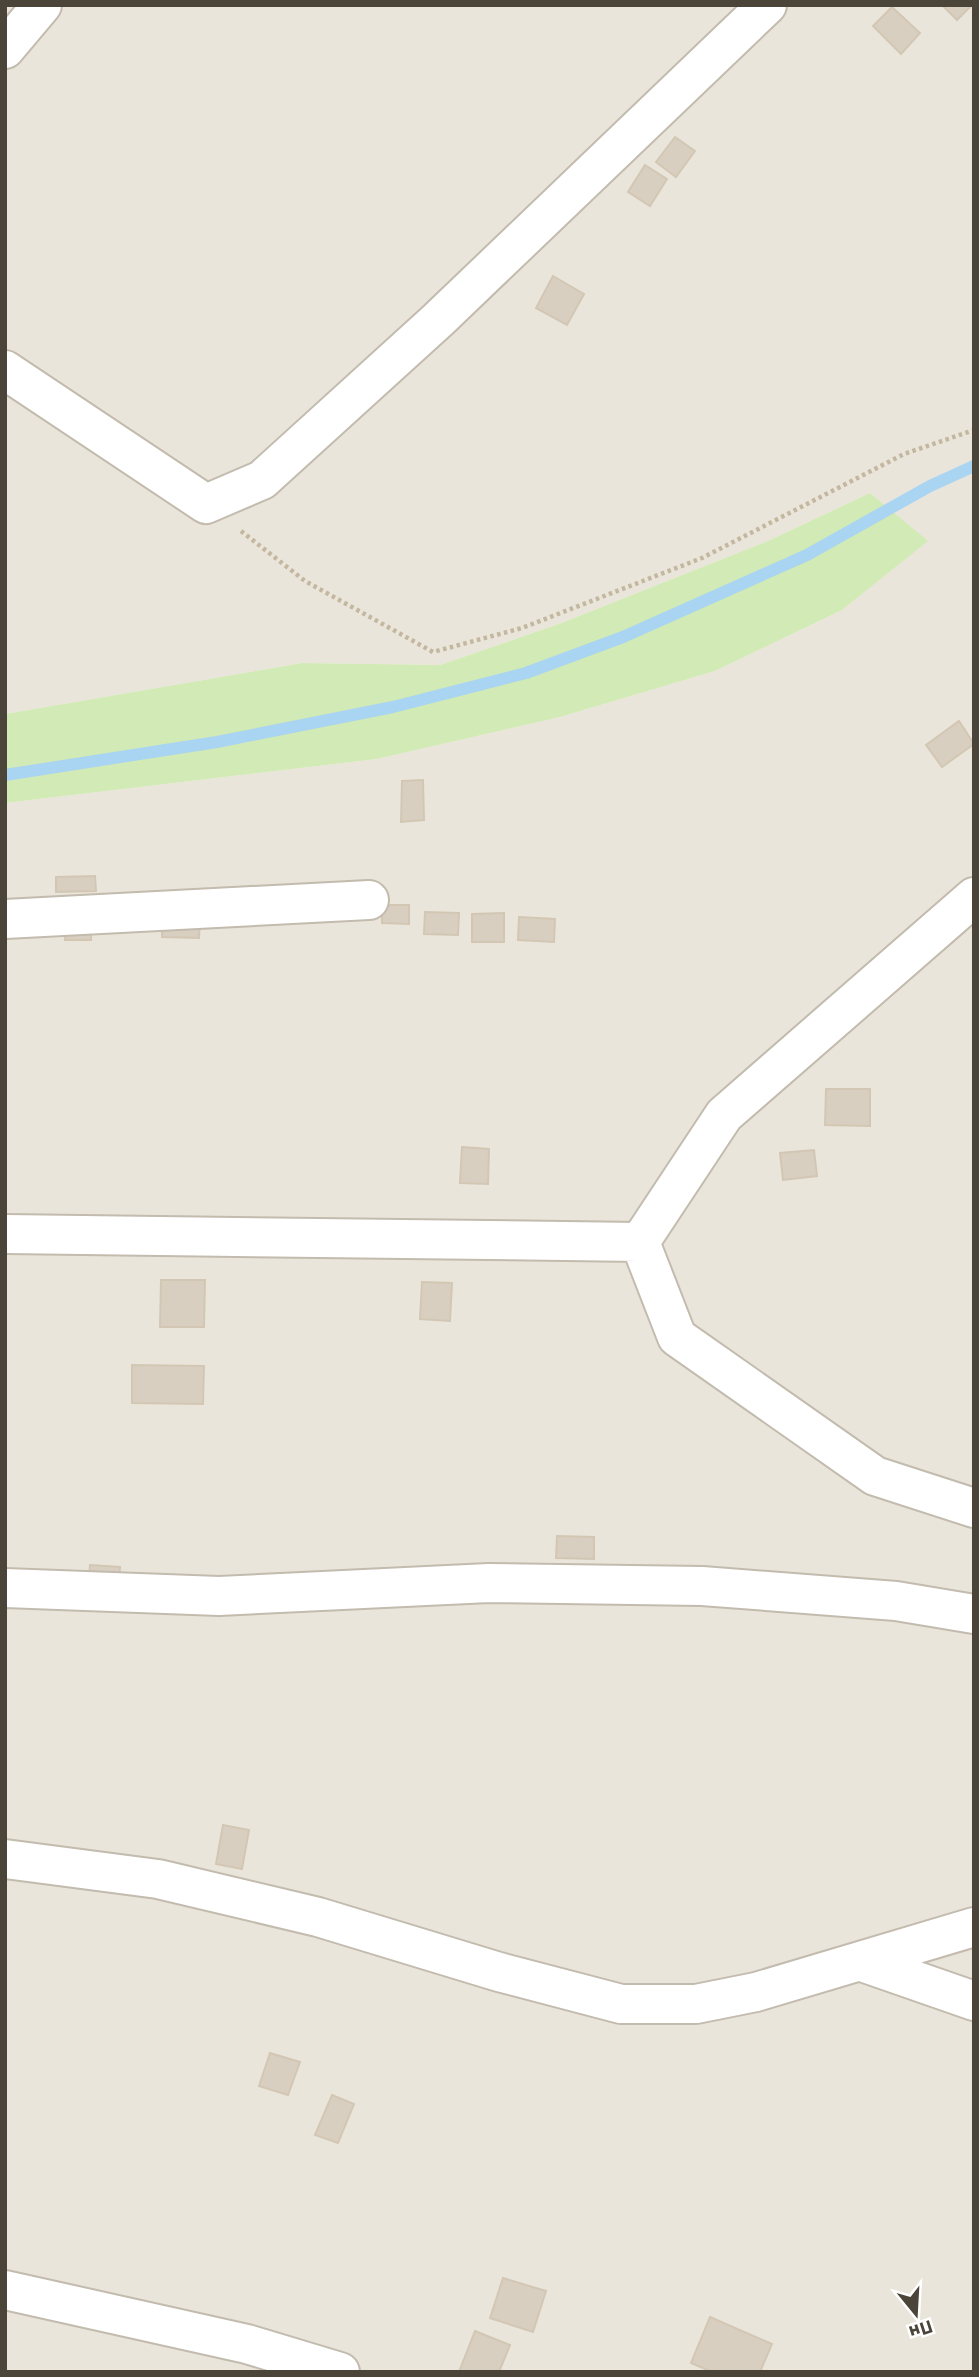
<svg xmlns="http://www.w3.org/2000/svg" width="979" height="2377" viewBox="0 0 979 2377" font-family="'Source Sans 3',sans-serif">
<rect width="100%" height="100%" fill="#f6f3ec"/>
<path fill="#eae5da" d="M5 5H974V2372H5V803L377 759 560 717 715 671 842 610 927 541 870 493 768 541 559 624 440 665 302 663 5 714Z"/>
<path fill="#d2eab5" d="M870 493 928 541 842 610 715 671 560 717 377 759 5 803V714L302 663 440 665 559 624 768 541Z"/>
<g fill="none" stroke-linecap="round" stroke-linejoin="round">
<path stroke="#a9d4f2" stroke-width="12" d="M5 775 217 742 393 707 526 673 623 637 807 555 930 486 974 466"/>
</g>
<path fill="#d8cfc1" stroke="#d3c7b4" stroke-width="2" d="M942 5H972L957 20Z
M892 7 920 33 901 54 873 26Z
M675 137 695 151 676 177 656 162Z
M645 165 667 179 650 206 628 192Z
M553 276 584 294 567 325 536 308Z
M959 721 974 744 942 767 926 745Z
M423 780 424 820 401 822 402 781Z
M95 876 96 891 56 892V877Z
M382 905H409V924L382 923Z
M425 912 459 913 458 935 424 934Z
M504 913V942H472V914Z
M519 917 555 919 554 942 518 940Z
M162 920H200L199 938 162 937Z
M65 927H91V940H65Z
M826 1089H870V1126L825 1125Z
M462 1147 489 1149 488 1184 460 1183Z
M814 1150 817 1176 783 1180 780 1153Z
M161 1280H205L204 1327H160Z
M422 1282 452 1283 450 1321 420 1319Z
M132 1365 204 1366 203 1404 132 1403Z
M557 1536 594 1537V1559L556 1558Z
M90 1565 120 1567 119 1583 89 1581Z
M223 1825 249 1830 242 1869 216 1864Z
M270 2053 300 2062 288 2095 259 2086Z
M332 2095 354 2104 338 2143 315 2135Z
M503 2278 546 2291 533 2332 490 2318Z
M710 2317 772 2344 760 2372H712L691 2363Z
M475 2331 510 2345 499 2372H459Z"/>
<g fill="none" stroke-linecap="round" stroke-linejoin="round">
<g stroke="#c2bbae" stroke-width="42">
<path id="minor" d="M5 49 42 5
M5 370 206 504 262 480 438 320 767 5
M5 919 369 900
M5 1234 640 1242
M640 1242 724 1115 974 897
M640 1242 677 1337 875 1476 974 1508
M5 1588 219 1596 489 1583 702 1586 896 1601 974 1614
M5 1859 158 1879 318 1917 499 1972 621 2004H696L756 1992 974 1927
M862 1962 974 2001
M5 2290 247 2344 340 2372"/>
</g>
<path stroke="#c4b79f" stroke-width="4.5" stroke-dasharray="3.5 3.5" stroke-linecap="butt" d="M241 531 305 581 433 652 522 628 702 558 904 454 974 430"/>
<use href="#minor" stroke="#fff" stroke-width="38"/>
</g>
<rect width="979" height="2377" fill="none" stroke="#4b4439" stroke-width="14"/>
<g transform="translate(916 2314) rotate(162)" stroke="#ffffff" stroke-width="5" paint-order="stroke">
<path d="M0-5L12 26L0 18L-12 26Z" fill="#4b4439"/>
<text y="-10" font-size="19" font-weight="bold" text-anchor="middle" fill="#4b4439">Пн</text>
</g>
</svg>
